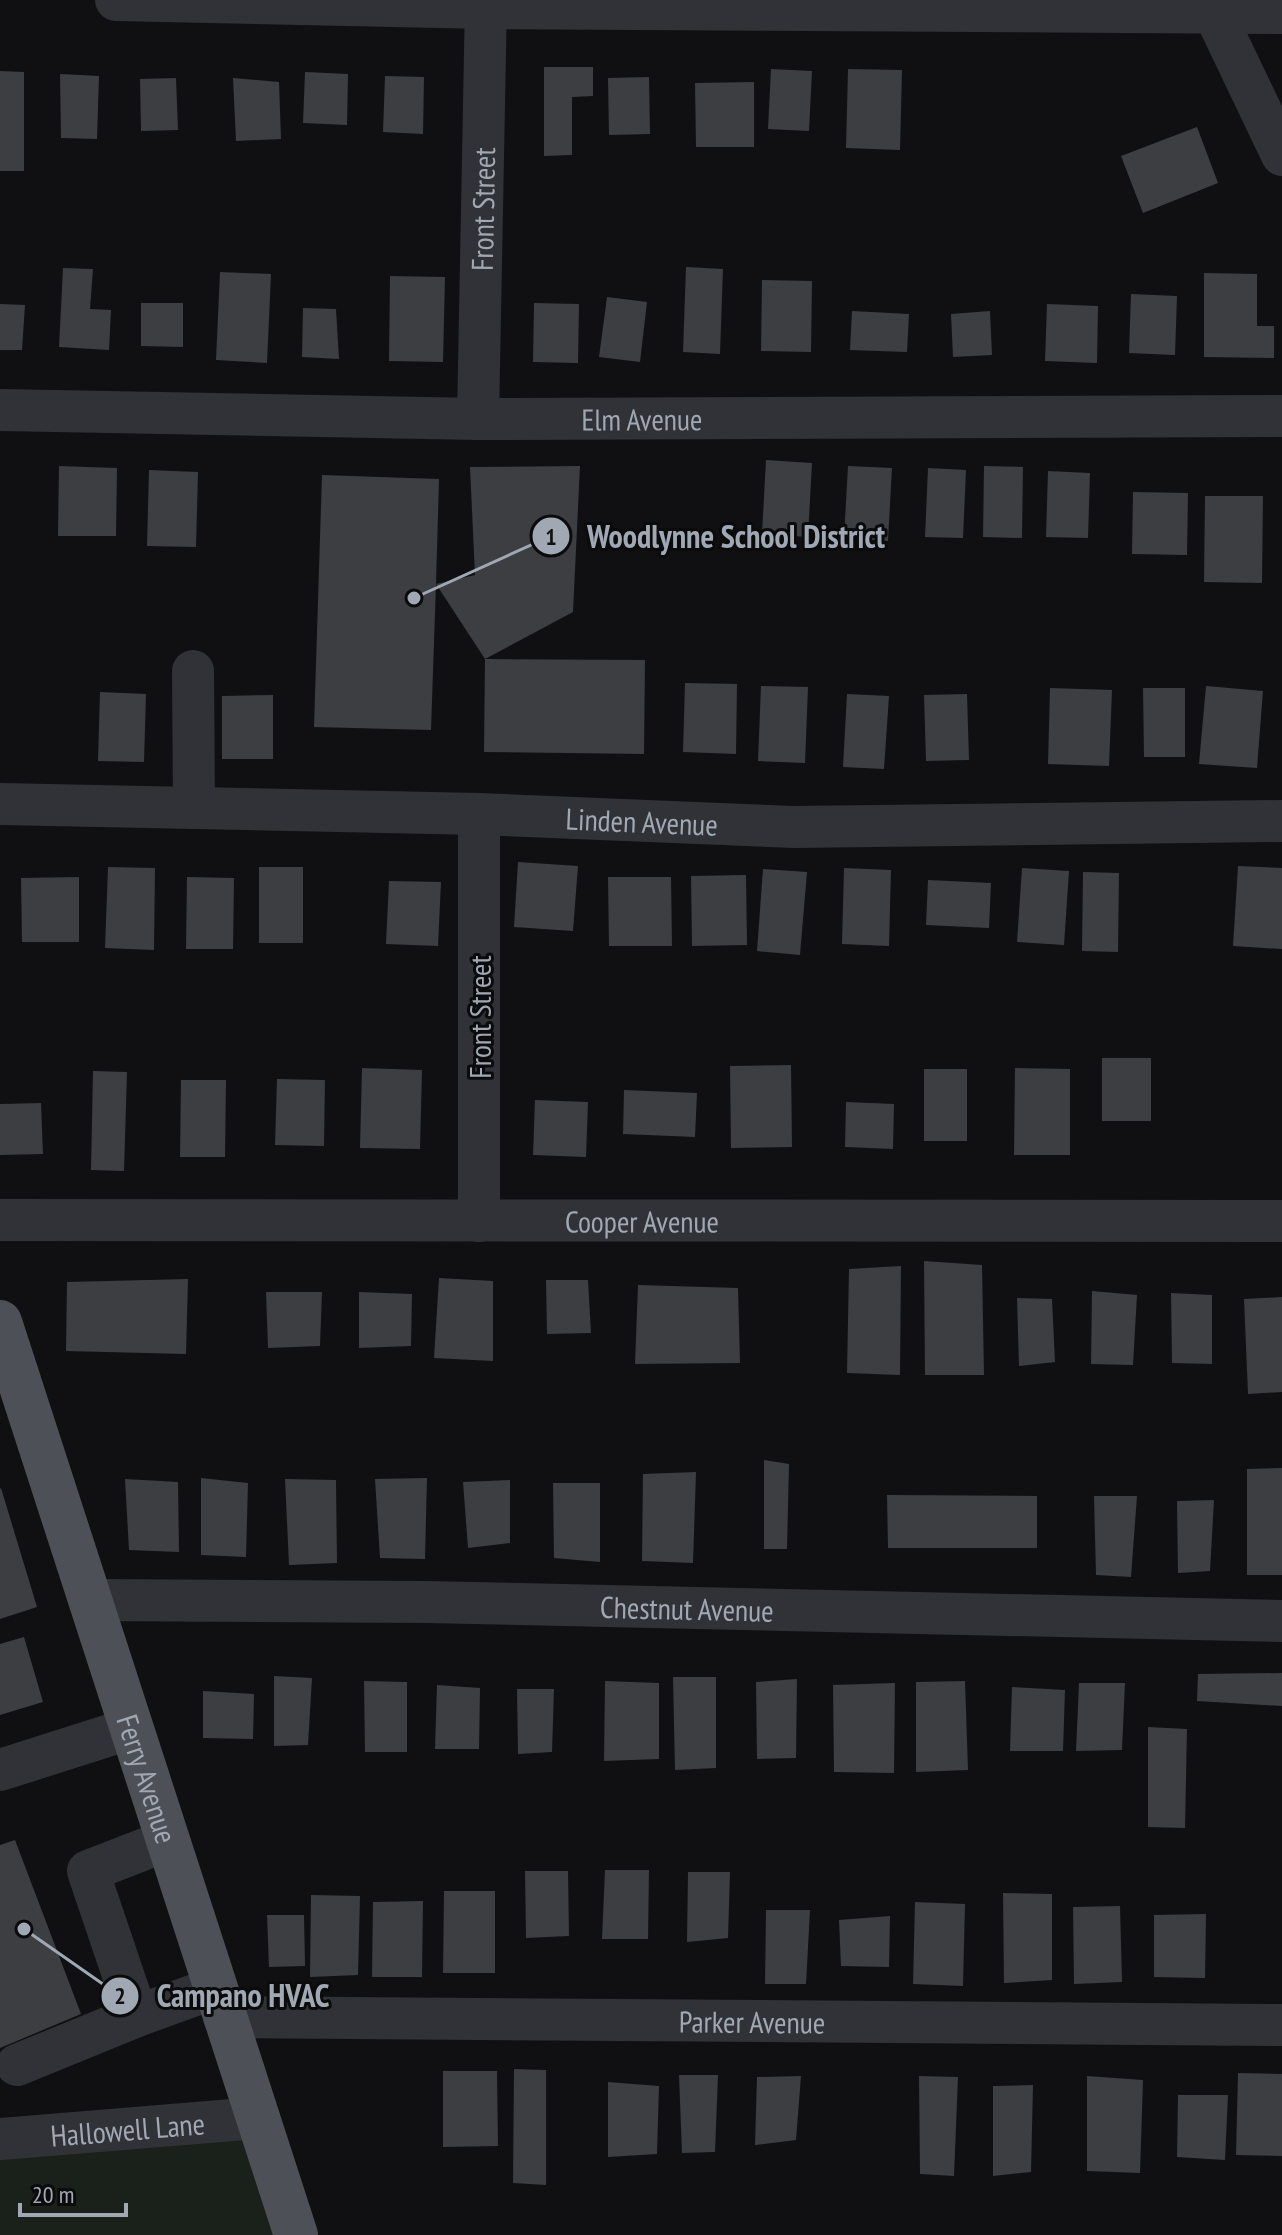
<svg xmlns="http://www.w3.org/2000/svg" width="1282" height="2235" viewBox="0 0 1282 2235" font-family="'PT Sans Narrow',sans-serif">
<rect width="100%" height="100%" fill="#101012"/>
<path fill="#1a211a" d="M257 2118 296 2235H0V2139Z"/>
<path fill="#3c3e42" d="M544 67H593V96L572 97V155L544 156Z
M771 69 812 71 809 131 768 129Z
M848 69 902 70 900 150 846 148Z
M0 71 24 72V171H0Z
M305 72 348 74 347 125 303 123Z
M60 74 99 76 97 139 61 138Z
M385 76 424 77 423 134 383 132Z
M649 77 650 134 609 135 608 78Z
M176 78 178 130 141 131 140 79Z
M233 78 279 82 281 139 236 141Z
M754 82V147H696L695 83Z
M1197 127 1218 183 1143 213 1121 156Z
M686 267 723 269 720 354 683 352Z
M63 268 93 269 90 309 111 310 109 350 59 347Z
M220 272 271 274 267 363 216 360Z
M1204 273 1257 274V326H1274V358L1204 357Z
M390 276 445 277 443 362 389 361Z
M762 280 812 281 811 352 761 351Z
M1131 294 1177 296 1175 355 1129 353Z
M607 297 647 302 640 362 599 357Z
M141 303H183V347L141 346Z
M534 303 579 304 578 363 533 362Z
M0 304 25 305 22 350H0Z
M1047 304 1098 306 1097 363 1045 361Z
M303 308 336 309 339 359 302 357Z
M852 311 909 314 907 352 850 350Z
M990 311 992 355 953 357 951 314Z
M766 460 812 463 808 537 762 534Z
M59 466 117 468 116 536H58Z
M580 466 573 612 485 659 436 584 431 730 314 727 322 475 439 479 436 584 475 575 470 467Z
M848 466 892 468 888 541 844 538Z
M984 466 1023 467 1022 538 983 537Z
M928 468 966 470 963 538 925 537Z
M149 470 198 472 196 547 147 546Z
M1048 471 1090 473 1088 538 1046 537Z
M1133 492 1188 493 1187 555 1132 554Z
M1205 496H1263L1262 583 1204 582Z
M485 659 645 660 644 754 484 752Z
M685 683 737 684 736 754 683 752Z
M761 686 808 687 805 763 758 761Z
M1206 686 1263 691 1257 768 1199 764Z
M1050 688 1112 690 1109 766 1048 764Z
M1143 688H1185V757H1144Z
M100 692 146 694 144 762 98 761Z
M847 694 889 696 884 769 843 767Z
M967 694 969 760 926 761 924 695Z
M273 695V759H222V696Z
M518 862 578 866 573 931 514 927Z
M1238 866 1282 868V949L1233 946Z
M108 867 155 868 154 950 105 948Z
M259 867H303V943H259Z
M844 868 891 870 889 946 842 944Z
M1022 868 1069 871 1064 945 1017 942Z
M763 869 807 872 800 955 757 951Z
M1083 872 1119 873 1118 952 1082 951Z
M746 875 747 945 692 946 691 876Z
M79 877V942H22L21 878Z
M187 877 234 878 233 949H186Z
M608 877H671L672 946H609Z
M928 880 991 883 989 928 926 925Z
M389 881 441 882 438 946 386 944Z
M1102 1058H1151V1121H1102Z
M791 1065 792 1147 731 1148 730 1066Z
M362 1068 422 1070 420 1149 360 1148Z
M1015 1068 1070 1069V1155H1014Z
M924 1069H967V1141H924Z
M93 1071 127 1072 124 1171 91 1170Z
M277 1079 325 1080 324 1146 275 1145Z
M181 1080H226L225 1157H180Z
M624 1090 697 1093 695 1137 623 1134Z
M535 1100 588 1102 586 1157 533 1155Z
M846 1102 894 1104 893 1149 845 1147Z
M41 1103 43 1154 0 1155V1104Z
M924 1261 982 1265 984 1375H925Z
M901 1266 900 1375 847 1373 849 1269Z
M439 1278 493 1281V1361L434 1358Z
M188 1279 186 1354 66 1351 67 1282Z
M546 1280H588L591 1333 547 1334Z
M638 1285 738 1288 740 1363 635 1364Z
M1092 1291 1137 1295 1133 1365 1091 1364Z
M266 1292H322L320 1346 268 1348Z
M359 1292 412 1294 411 1346 359 1348Z
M1171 1293 1212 1295V1364L1172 1363Z
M1282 1297V1392L1248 1394 1244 1299Z
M1017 1298 1052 1299 1055 1362 1019 1366Z
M764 1460 789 1464 787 1549H764Z
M1282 1468V1575H1247V1469Z
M696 1472 693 1563 642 1561 643 1474Z
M201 1478 248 1483 246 1557 201 1555Z
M427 1478 425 1559 380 1558 375 1479Z
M125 1479 178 1482 179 1552 129 1550Z
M285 1479 336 1480 337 1563 289 1565Z
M510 1480V1543L468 1548 463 1482Z
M553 1483H600V1562L554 1558Z
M1 1488 37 1607 0 1619V1489Z
M887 1495 1037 1496V1548H888Z
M1094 1496H1137L1131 1577 1096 1575Z
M1214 1500 1210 1571 1178 1573 1177 1501Z
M24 1637 43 1702 0 1715V1644Z
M1282 1673V1706L1197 1701 1198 1674Z
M274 1676 312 1678 308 1745 274 1746Z
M673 1677H716V1768L675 1770Z
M797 1679 796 1758 757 1759 756 1682Z
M364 1681 407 1682V1752H365Z
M605 1681 659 1683V1759L604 1761Z
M965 1681 968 1770 916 1772V1682Z
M895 1683 894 1773 834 1772 833 1685Z
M1079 1683H1125L1122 1750 1076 1751Z
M437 1685 480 1688 479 1749H435Z
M1012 1687 1065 1690 1063 1751H1010Z
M517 1689H554L552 1752 518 1754Z
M203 1691 254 1694 253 1739 203 1738Z
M1148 1727 1187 1729 1185 1828 1148 1827Z
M15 1840 81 2014 0 2048V1845Z
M605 1870H649L648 1939H602Z
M525 1871H568L569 1936 526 1938Z
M688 1872H730L728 1938 687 1942Z
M444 1891H495V1973H443Z
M1003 1893 1052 1894V1980L1004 1983Z
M311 1895 360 1896 358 1975 310 1977Z
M423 1901 422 1977H372L373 1902Z
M915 1902 965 1904 963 1986 913 1984Z
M1120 1906 1122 1982 1074 1984 1073 1907Z
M766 1910H810L806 1984H765Z
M1206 1914 1205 1978 1154 1977V1915Z
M267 1915H304L305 1966 269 1967Z
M890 1916 889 1967 841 1966 839 1920Z
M514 2069 546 2070V2185L513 2183Z
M443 2071H497L498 2146 443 2147Z
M1238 2073 1282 2074V2156L1236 2155Z
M679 2075H718L715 2152 682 2153Z
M801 2076 796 2140 755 2145 757 2077Z
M919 2076 958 2077 954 2176 920 2174Z
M1087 2076 1143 2080 1140 2173 1087 2171Z
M608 2082 659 2086 657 2154 608 2157Z
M1033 2085 1031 2172 993 2176V2086Z
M1178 2095H1228L1225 2160 1177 2157Z"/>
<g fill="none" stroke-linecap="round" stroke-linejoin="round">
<g stroke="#313237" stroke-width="42">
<path d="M116 0 486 8 1282 13"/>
<path d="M1208 0 1282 155"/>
<path id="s1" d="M0 410 478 419 1282 416"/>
<path id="s2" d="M478 419 486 0"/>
<path d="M193 671 194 808"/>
<path id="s3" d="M0 804 479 814 794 827 1282 821"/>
<path id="s4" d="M0 1220 1282 1221"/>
<path d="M479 1221V814"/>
<path id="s5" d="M91 1600 426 1602 1282 1621"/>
<path d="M0 1770 132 1728"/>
<path d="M168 1840 88 1871 137 2016 214 1988"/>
<path id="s6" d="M224 2017 1282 2025"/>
<path d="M17 2065 137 2016"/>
<path id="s7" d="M0 2139 257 2118"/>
</g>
<path stroke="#4d5056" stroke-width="44" id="s8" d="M0 1322 296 2235"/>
</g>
<g text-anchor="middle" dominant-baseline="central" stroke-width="6" stroke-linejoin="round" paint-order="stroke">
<g font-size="30" fill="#a0a8b3" stroke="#0b0b0c">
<text stroke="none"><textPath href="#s2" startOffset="210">Front Street</textPath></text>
<text stroke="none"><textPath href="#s1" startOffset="642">Elm Avenue</textPath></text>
<text stroke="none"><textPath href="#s3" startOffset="642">Linden Avenue</textPath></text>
<text transform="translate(479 1017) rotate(-90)">Front Street</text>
<text stroke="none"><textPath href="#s4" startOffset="642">Cooper Avenue</textPath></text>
<text stroke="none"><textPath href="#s5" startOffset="596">Chestnut Avenue</textPath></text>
<text stroke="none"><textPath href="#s8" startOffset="480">Ferry Avenue</textPath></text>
<text stroke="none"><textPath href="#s6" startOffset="528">Parker Avenue</textPath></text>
<text stroke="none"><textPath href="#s7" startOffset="128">Hallowell Lane</textPath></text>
</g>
</g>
<path fill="none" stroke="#a0a8b3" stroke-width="3" d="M414 598L551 536M24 1929L120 1996"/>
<g fill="#a0a8b3" stroke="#0b0b0c" stroke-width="3">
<circle cx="414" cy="598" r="8"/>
<circle cx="24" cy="1929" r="8"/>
<circle cx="551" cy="536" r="20"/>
<circle cx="120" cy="1996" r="20"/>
</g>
<g font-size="24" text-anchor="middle" font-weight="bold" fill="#111">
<text x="551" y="545">1</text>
<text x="120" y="2004">2</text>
</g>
<g font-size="32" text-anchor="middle" font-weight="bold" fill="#a0a8b3" stroke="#0b0b0c" stroke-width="6" stroke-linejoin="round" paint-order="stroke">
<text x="736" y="548">Woodlynne School District</text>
<text x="243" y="2007">Campano HVAC</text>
</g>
<path d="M20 2203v12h106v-12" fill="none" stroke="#a0a8b3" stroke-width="4"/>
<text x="32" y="2203" font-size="24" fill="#a0a8b3" stroke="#0b0b0c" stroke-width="6" paint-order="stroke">20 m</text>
</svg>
